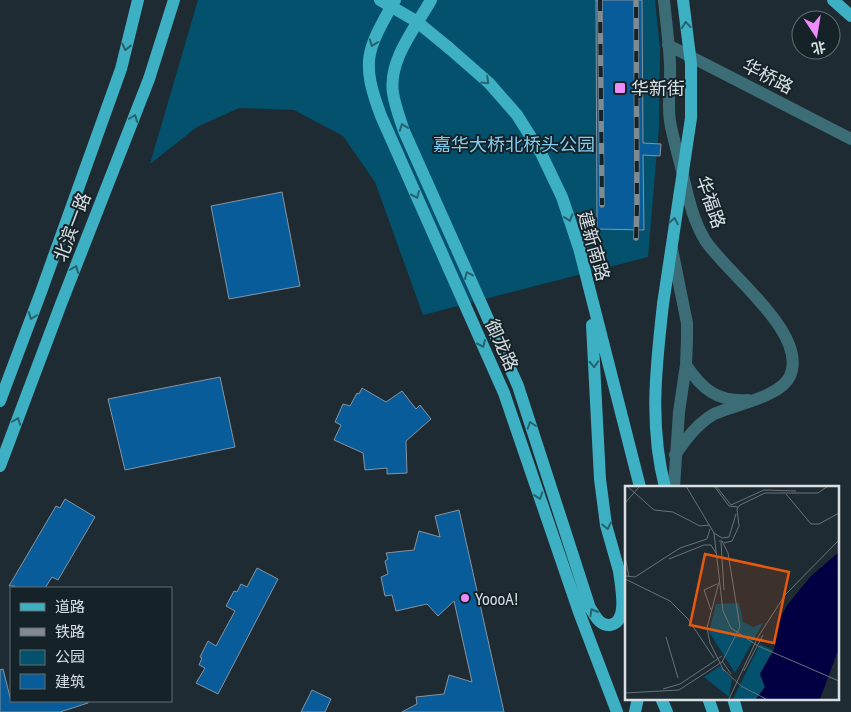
<svg xmlns="http://www.w3.org/2000/svg" width="851" height="712" viewBox="0 0 851 712" font-family="'PT Sans Narrow','Noto Sans SC',sans-serif">
<rect width="100%" height="100%" fill="#1e2b32"/>
<path fill="#03516c" d="M198 0H655L660 48 659 127 648 257 423 315 375 182 343 136 294 110 239 108 197 127 150 164Z"/>
<path fill="#075c99" stroke="#88939f" d="M596 0H642L643 143 661 144 660 156 643 155 644 230 597 229Z
M282 192 300 286 229 299 211 206Z
M220 377 235 447 125 470 108 399Z
M362 388 386 402 402 391 416 409 420 405 431 419 406 441 407 473 387 474V468L365 470 363 453 334 440 341 425 335 422 343 404 350 406 357 393 359 394Z
M65 499 95 517 75 551 58 580 52 577 45 588H13L15 586H9L19 569 56 506 60 508Z
M459 510 504 712H402L417 704 416 697 444 694 449 675 472 682 454 601 438 616 427 604 396 611 392 595 385 596 381 577 388 574 385 561 388 559 386 553 414 550 419 531 440 537 435 516Z
M257 568 278 579 218 694 196 683 205 668 199 665 202 658 200 657 208 641 216 646 235 611 226 606 234 591 237 592 241 584 247 587Z
M3 669 11 701H88V703L60 712H0V670Z
M312 690 331 699 325 712H301Z"/>
<g fill="none" stroke-linecap="round" stroke-linejoin="round">
<path stroke="#3c6d76" stroke-width="12" d="M664 0C666 21 669 43 670 64 671 83 667 102 670 121 673 140 680 160 684 180 689 201 694 222 705 240 726 273 809 333 790 376 781 397 733 405 714 414 697 424 686 439 675 455
M668 45 851 139
M672 249 687 323V340L686 365 679 412 674 487
M686 365C702 389 717 402 748 400"/>
<path stroke="#3eb0c3" stroke-width="12" d="M395 0C367 50 360 60 381 116L504 393 579 612 617 712
M431 0C416 27 388 60 393 93 395 106 400 119 404 131L518 386 590 608C595 615 599 626 610 625 630 622 620 584 619 570
M833 0 851 16
M449 48 489 83 517 115 541 153 562 197 579 248 640 487
M663 304C656 366 649 426 665 487
M592 325 600 479 606 525 621 578
M0 401 41 292 121 69 138 0
M0 466 61 304 149 79 174 0
M661 698 667 712
M708 698 713 712
M733 698 737 712
M635 712 638 698"/>
<g stroke="#808a8f" stroke-width="5.5">
<path id="rail" d="M600 0 602 205
M636 238 637 206 636 0"/>
</g>
<use href="#rail" stroke="#152228" stroke-width="4" stroke-dasharray="11" stroke-linecap="butt"/>
<path stroke="#3eb0c3" stroke-width="12" d="M380 0 416 21 449 48
M663 304 691 118V64L683 0"/>
</g>
<defs><path id="oneway-chevron" d="M-2-3.5L2.5 0L-2 3.5" fill="none" stroke-width="1.6" stroke-linecap="round" stroke-linejoin="round" transform="scale(1.25)"/></defs>
<g stroke="#27626e">
<use href="#oneway-chevron" transform="translate(686 25) rotate(-96)"/>
<use href="#oneway-chevron" transform="translate(373 43) rotate(110)"/>
<use href="#oneway-chevron" transform="translate(126 47) rotate(104)"/>
<use href="#oneway-chevron" transform="translate(486 81) rotate(43)"/>
<use href="#oneway-chevron" transform="translate(134 118) rotate(-69)"/>
<use href="#oneway-chevron" transform="translate(403 127) rotate(-110)"/>
<use href="#oneway-chevron" transform="translate(416 195) rotate(66)"/>
<use href="#oneway-chevron" transform="translate(569 218) rotate(71)"/>
<use href="#oneway-chevron" transform="translate(674 221) rotate(-81)"/>
<use href="#oneway-chevron" transform="translate(75 269) rotate(-69)"/>
<use href="#oneway-chevron" transform="translate(468 275) rotate(-114)"/>
<use href="#oneway-chevron" transform="translate(32 316) rotate(111)"/>
<use href="#oneway-chevron" transform="translate(482 344) rotate(66)"/>
<use href="#oneway-chevron" transform="translate(594 364) rotate(87)"/>
<use href="#oneway-chevron" transform="translate(17 421) rotate(-69)"/>
<use href="#oneway-chevron" transform="translate(531 425) rotate(-108)"/>
<use href="#oneway-chevron" transform="translate(539 496) rotate(71)"/>
<use href="#oneway-chevron" transform="translate(607 526) rotate(78)"/>
<use href="#oneway-chevron" transform="translate(593 612) rotate(-120)"/>
</g>
<g fill="#ec8cfb" stroke="#152228" stroke-width="2">
<rect x="614" y="82" width="12" height="12" rx="2.5"/>
<circle cx="465" cy="598" r="5"/>
</g>
<g text-anchor="middle" dominant-baseline="central" stroke-width="4" stroke-linejoin="round" paint-order="stroke">
<g font-size="18" fill="#d8e0e4" stroke="#152228">
<text transform="translate(768 76) rotate(27)">华桥路</text>
<text transform="translate(711 202) rotate(71)">华福路</text>
<text transform="translate(72 227) rotate(-69)">北滨一路</text>
<text transform="translate(594 246) rotate(74)">建新南路</text>
<text transform="translate(502 345) rotate(66)">御龙路</text>
</g>
<g font-size="18" fill="#d8e0e4" stroke="#152228" text-anchor="start">
<text x="631" y="88">华新街</text>
<text x="475" y="598">YoooA!</text>
</g>
<g font-size="18" fill="#81cef2" stroke="#152228">
<text x="514" y="144">嘉华大桥北桥头公园</text>
</g>
</g>
<g transform="translate(625 486)">
<rect width="214" height="214" fill="#1e2b32"/>
<path d="M114 117 118 136 128 141 138 137 110 187 84 146 91 118ZM135 158 148 164 135 188 140 201 131 213H108ZM95 180 107 193 104 211 79 191Z" fill="#03516c"/>
<path d="M214 66V162L195 213H131L140 201 135 188 149 164 155 132 163 118 186 90Z" fill="#020043"/>
<path fill="none" stroke="#020043" stroke-width="2.5" d="M171 174 199 119 214 99M151 213 169 178"/>
<path fill="none" stroke="#687379" stroke-width="1" d="M2 0 29 24 48 26 75 40 84 39M61 0 89 47 98 125 106 142 133 160 214 195M89 0 104 20 113 21M91 0 106 19 139 4 171 5M161 8 186 38H194L214 27M0 17 15 0M89 47 97 52 104 51 111 28M96 56 99 104M99 57 107 55 114 40 112 23 115 19 140 7H193L203 0M0 71 4 91M44 73 79 59H86L91 67M1 90 10 91 55 62 82 53 85 43M0 93 45 115 63 133 89 172M94 96 82 142 85 157 99 185M86 124 79 104 92 98M41 151 53 192M97 175 106 188M97 182 116 200 141 213M119 185 138 149M38 203 55 198 97 170M0 207 54 204 97 176 115 141 103 67 97 55H94M104 213 133 151 160 109 214 54"/>
<path fill="#e8590c" fill-opacity="0.15" stroke="#e8590c" stroke-width="2.5" d="M80 68 164 86 149 157 65 139Z"/>
<rect width="214" height="214" fill="none" stroke="#d8e0e4" stroke-width="2.5"/>
</g>
<rect x="10" y="587" width="162" height="115" fill="#152228" stroke="#636e73"/>
<rect x="20" y="603" width="25" height="8" fill="#3eb0c3" stroke="#636e73"/>
<text x="55" y="612" font-size="15" fill="#d8e0e4">道路</text>
<rect x="20" y="628" width="25" height="8" fill="#808a8f" stroke="#636e73"/>
<text x="55" y="637" font-size="15" fill="#d8e0e4">铁路</text>
<rect x="20" y="650" width="25" height="15" fill="#03516c" stroke="#636e73"/>
<text x="55" y="662" font-size="15" fill="#d8e0e4">公园</text>
<rect x="20" y="674" width="25" height="15" fill="#075c99" stroke="#636e73"/>
<text x="55" y="687" font-size="15" fill="#d8e0e4">建筑</text>
<g transform="translate(816 35) rotate(168)"><circle r="24" fill="#152228" stroke="#636e73"/>
<path d="M0-4L9 19L0 12L-9 19Z" fill="#ec8cfb"/>
<text y="-8" font-size="14" font-weight="bold" text-anchor="middle" fill="#d8e0e4">北</text>
</g>
</svg>
